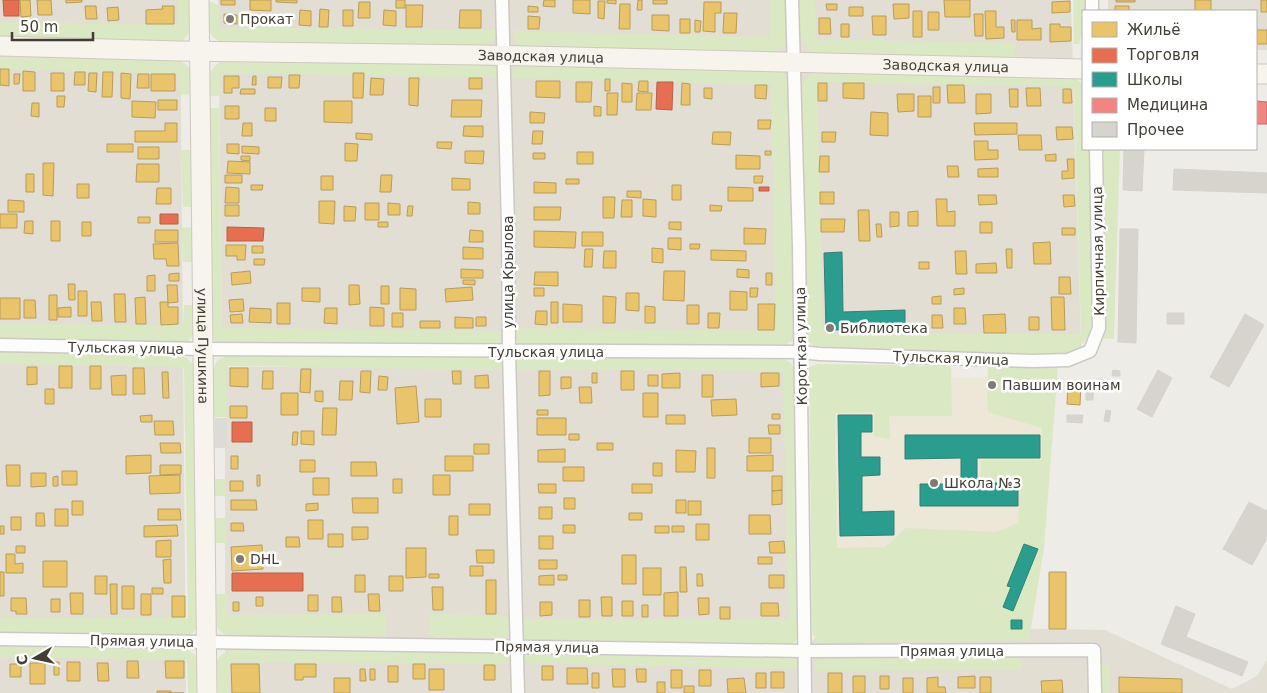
<svg xmlns="http://www.w3.org/2000/svg" width="1267" height="693" viewBox="0 0 1267 693" font-family="'DejaVu Sans',sans-serif">
<rect width="100%" height="100%" fill="#eeece6"/>
<path fill="#e2ded3" d="M0 0H180L186 693H0Z
M218 0H1071L1081 347 758 341 222 329Z
M1108 0H1267V50H1256V11H1108Z
M789 366 793 651H804L826 625 1105 630 1232 689 1257 676 1267 660V693H225V367Z"/>
<path fill="#ece7d7" d="M1052 377 1043 542 826 625 820 378Z"/>
<path fill="#dae9c4" fill-rule="evenodd" d="M178 0H190C191 15 195 35 179 43L0 38V22L178 25Z
M207 0 218 5 219 27 497 30C495 38 493 41 487 46L226 44C217 41 212 38 208 29Z
M770 0H787L788 37 782 48 776 52 521 46 516 43 512 31 770 37Z
M799 0H815L816 39 1015 43V60L813 53 808 49 800 39Z
M1073 0H1086V11H1083V29L1079 44H1074Z
M0 54 171 59C196 64 191 73 192 94L180 95 179 74 0 69Z
M229 62H488L495 65 499 73 500 78 219 73V96H209V73L217 64Z
M523 64 775 70C784 72 786 76 789 85L794 332 793 336 787 345 774 347 522 346C515 341 515 336 514 328L776 331 771 85 511 78 514 70Z
M820 71 1074 77 1079 81 1083 85V149H1089L1093 305C1091 331 1092 343 1065 354L828 350 813 346 805 336 802 89C805 78 809 74 820 71ZM817 82 1074 87 1081 334 823 333Z
M209 108H219L222 328 504 331V339L501 344 222 343 214 340 213 336Z
M1104 149H1120L1114 339 1102 338Z
M181 150H194V207H183Z
M193 227 194 262H183L182 228Z
M184 305H195L194 335 187 342 184 343 0 339V323L183 326Z
M0 349 177 354C185 357 191 359 195 368L198 625 195 631 188 636 0 634V618H188L184 367 0 364Z
M502 355 506 358V370L228 366 227 417H214C212 403 209 374 217 361 220 358 224 357 228 356Z
M525 356 785 359 791 363 796 371 798 640 792 644 765 645 528 641C522 634 521 628 521 619L789 620 783 371 513 369C515 361 517 359 525 356Z
M817 364 951 366 952 416H889L890 439 874 436V412L835 413 837 548 885 547 906 528 996 532 1018 523 1020 482 981 483V460H1041L1042 428 988 412 987 396 988 365 1058 366 1044 548 1029 640 819 643 812 632V624L809 367Z
M214 479H226V496H214Z
M215 518H226L227 543H216Z
M216 594H228V615L386 614V636H228L222 633 217 627Z
M430 614 513 616 511 634 506 637 497 638 429 636Z
M0 646 188 650 194 654 198 659 200 693H188L187 660 0 657Z
M240 648 504 651 510 655 513 664 230 662 229 693H218L217 661C220 652 231 650 240 648Z
M529 651 793 655 798 661 801 669 523 663 524 655Z
M824 655 1014 656 1022 661 1021 670 815 671 816 661Z
M1100 665H1109L1110 693H1100Z"/>
<path fill="#dddbd6" d="M215 418H227V448H215Z"/>
<path fill="#e9c46a" stroke="#b79c5a" d="M20 0H30L31 16 21 17Z
M37 0H51L52 15H38Z
M66 0H82V2L66 3Z
M221 0H235V5H221Z
M250 0H271V11L250 10Z
M276 0H297V3L276 2Z
M396 0H405V8H396Z
M544 0H555V7L543 6Z
M573 0H590V14L573 13Z
M607 0H616V4L607 3Z
M638 0H642V10H637Z
M653 0H667V4H653Z
M944 0H970V17H945Z
M1116 0H1135V2H1116Z
M1195 0H1211V11H1195Z
M1261 0H1267V12H1261Z
M598 1H605L604 19 598 18Z
M1070 1V12L1052 13V2Z
M359 2H370V18H358Z
M704 2H721V13H715V32L703 31Z
M620 4H630V29H619Z
M826 4H837V10H827Z
M893 4H909V18L894 19Z
M406 5H423L422 27H406Z
M85 6H96L97 19H86Z
M162 6H174V24H146V10L163 9Z
M528 6 538 7V12H528Z
M1115 6H1129V11H1115Z
M118 7 119 20 108 21 107 8Z
M849 7H863V16H849Z
M320 9 329 10 328 27H319Z
M300 10 311 11V26L299 25Z
M343 10H353V26H343Z
M384 10 396 11V26L383 25Z
M460 10H481V28H459Z
M913 11H922V37H913Z
M985 11H996V27H1004V38L986 39Z
M928 12H939V30H928Z
M724 13H737L736 33H723Z
M224 14 237 15V24L224 23Z
M974 14H983V36H975Z
M652 15H669V31L652 30Z
M528 16 540 17 539 29H528Z
M872 16H886V35H873Z
M819 18H830L831 34H819Z
M680 19H690V33H680Z
M695 20 701 21 700 32H695Z
M1011 20H1015V32H1012Z
M1017 20H1032V29L1041 28V40H1017Z
M841 24H849V37H841Z
M1050 24H1060V27H1071V41L1050 42Z
M1256 30H1267V44H1256Z
M0 69H9V86L0 85Z
M23 71 35 72V91H23Z
M75 72H85V85H74Z
M103 72H113L112 97H102Z
M51 73H64V91H51Z
M89 73H97L96 92 88 91Z
M121 73 131 74 130 99 121 98Z
M353 73H364L363 98H353Z
M14 74H20L19 84H14Z
M138 74H149V88H137Z
M151 74H175V91H151Z
M289 75H300L299 88H289Z
M224 76H239V88H232V93H224Z
M253 76H256V85H252Z
M268 77H282L281 88H268Z
M371 78 384 79 383 95H370Z
M409 78H419L418 106 409 105Z
M469 78H482V89H469Z
M605 79H610V91H605Z
M536 81H560V98L536 97Z
M639 81H648V92L638 91Z
M576 82H592L591 102H576Z
M622 83 632 84V102H622Z
M682 83 690 84V105H681Z
M818 83H827V101H818Z
M843 83H864V99L843 98Z
M755 85H767L766 99 755 98Z
M947 85H964L965 103H948Z
M933 87H940V103H933Z
M704 88H712V99L704 98Z
M1026 88H1040L1041 106H1027Z
M241 89H255V94H240Z
M1009 89H1018V107H1010Z
M1063 89H1071L1072 103H1063Z
M607 93H618L617 115H607Z
M637 93H652L651 110H636Z
M897 94H914V111L898 112Z
M976 94H991V113L976 114Z
M57 96H65L64 107H57Z
M918 96H931V117H918Z
M158 100H177V110H158Z
M452 100H482L481 117H451Z
M132 101 156 102 155 118 132 117Z
M324 101H352V123L324 122Z
M32 103H39V117L31 116Z
M225 106H239V119H225Z
M594 106 601 107V116H594Z
M265 108H276V121H265Z
M530 112 545 113 544 123H530Z
M871 112 888 113V136L870 135Z
M758 120H771L770 129H758Z
M165 123H177V142H135V131H165Z
M243 123H252V136H242Z
M974 123H1017V134L975 135Z
M464 126H483V137L463 136Z
M1056 127H1072L1073 139 1057 140Z
M533 131H543L542 144H532Z
M713 132H731L730 145 712 144Z
M822 132H836L835 142H822Z
M356 133 372 134V140L356 139Z
M1018 135H1041L1042 150H1019Z
M974 141H988V150H998V159L975 160Z
M437 142H452L451 149 437 148Z
M345 143 358 144 357 161H345Z
M107 144H133V152H107Z
M227 144H239V154L227 153Z
M242 146 259 147V154L242 153Z
M138 147H159V159H138Z
M465 151H484L483 164 465 163Z
M765 151H771V155H765Z
M577 152H593V164H577Z
M533 153H545V159H533Z
M1056 154V161H1046L1045 155Z
M736 155 760 156V169H736Z
M241 156H250V161L241 160Z
M820 156H829V172H819Z
M1067 159H1074V178L1062 179V171H1068Z
M228 161 250 162V174L227 173Z
M43 163H54L53 196 43 195Z
M137 164H159V182H136Z
M947 166H958L959 177H948Z
M998 168V177H978V169Z
M26 174H34V192H26Z
M225 175H242V183H225Z
M381 175H392L391 192H380Z
M321 176H333V190H321Z
M754 176H763L762 183H754Z
M452 178 470 179V190H452Z
M566 179H579V184H566Z
M534 182 556 183V193H534Z
M77 184H89V198H77Z
M251 185H263L262 190H251Z
M672 185H681V200H672Z
M226 187 239 188V203H225Z
M728 187 753 188V201H728Z
M157 188H171V204H156Z
M627 191H641V198L627 197Z
M820 192H834V204H820Z
M978 195H996L997 204 979 205Z
M1063 195H1074L1075 206 1064 207Z
M603 197H615L614 218H603Z
M643 199 656 200V217L643 216Z
M936 199H947V212L955 211V226H937Z
M8 200 24 201V212H8Z
M622 200H632V217H621Z
M319 201H335L334 224 319 223Z
M468 202 480 203V214H468Z
M365 203H379V220H365Z
M388 203 400 204V215H388Z
M225 205H239V216H225Z
M710 205 722 206 721 211H710Z
M344 206 356 207 355 221H344Z
M408 206H413L412 216H407Z
M534 207H561L560 220H534Z
M858 210H869L870 241H859Z
M918 211V226H908V212Z
M890 212H899V226L890 227Z
M0 214H17V228H0Z
M138 217H150V223H138Z
M821 219H845L844 232H821Z
M25 221H33V234L24 233Z
M51 221H60V241H51Z
M82 222H91V236H82Z
M378 222H388V227H378Z
M669 222H681V230L669 229Z
M980 222H992V233H980Z
M876 224H881L882 237H877Z
M744 228 766 229 765 244H744Z
M1062 228H1075V235H1062Z
M155 230H178V242H155Z
M470 230 483 231V242H469Z
M534 231 576 232 575 248 534 247Z
M582 232H603V246H582Z
M668 238H681V250L668 249Z
M1050 242 1051 264H1034L1033 243Z
M178 243 179 266H167L166 259H154L153 244Z
M690 244H700L699 249H690Z
M226 245H246L245 260H237V256H226Z
M252 246H263V253H252Z
M463 247 483 248V259H463Z
M652 248 663 249V263L652 262Z
M585 249H593L592 267H584Z
M1006 249H1012V268H1007Z
M711 250 746 251V261L711 260Z
M604 251H616V268H603Z
M955 251H966L967 274H956Z
M254 259H265L264 265H254Z
M919 262H929V269H919Z
M996 263 997 273H976V264Z
M461 269 483 270V278H461Z
M737 269 749 270V278L737 277Z
M250 271 251 283 232 285 231 273Z
M664 271H685L684 301 663 300Z
M535 272H558V286L534 285Z
M179 273V281H169V274Z
M766 273H772V285H766Z
M155 275V291H147V276Z
M1059 277H1070L1071 294H1059Z
M463 280H475V285L463 284Z
M68 284H75V300H69Z
M167 285H177L178 302 168 303Z
M349 285H359L360 304 349 305Z
M381 286H389V304H381Z
M472 287 473 300 446 302 445 289Z
M302 288H320V302L302 301Z
M400 288 416 289V310H400Z
M534 288H544V296H534Z
M750 288H758L757 297H750Z
M964 288V294L954 295V289Z
M78 291H87V316H78Z
M730 291 747 292V310H730Z
M626 293H639V311L626 310Z
M114 294H125L126 322H115Z
M49 295H57V320H49Z
M603 296 616 297 615 323H603Z
M941 296V304H932V297Z
M145 297 146 324H136L135 298Z
M1051 297H1064L1065 330H1052Z
M0 298H20V319H0Z
M243 299 244 311 230 312 229 300Z
M24 300H35L36 318H24Z
M91 302H101L102 321H92Z
M160 302H168V307H178V324L161 325Z
M551 302H558V323H551Z
M277 303H290V324H277Z
M563 304 582 305V322H563Z
M758 304H775L774 330H758Z
M687 305H699V324H687Z
M645 306 655 307V323H645Z
M71 307V317H58V308Z
M370 307 384 308V326H370Z
M250 308 271 309V323L249 322Z
M325 308H337V324L324 323Z
M954 308H965L966 324H954Z
M536 311H547V325L535 324Z
M392 313H403V327H392Z
M708 313H720L719 328H708Z
M242 314 243 323H231L230 315Z
M1005 314 1006 333H984L983 315Z
M932 315H942L943 328H932Z
M455 317 473 318V328H455Z
M476 317H486V326H476Z
M1029 317H1039V330H1029Z
M420 321H440V328H420Z
M59 366H72V388H59Z
M90 366H101V389H90Z
M27 367H37V384L27 385Z
M133 368H144L145 394H133Z
M230 368H248V387L230 386Z
M301 369H311L310 393 300 392Z
M263 371H273V389H262Z
M361 371H371L370 393 360 392Z
M452 371H461V384H453Z
M539 371H550V395L539 396Z
M621 371H634V390H621Z
M162 372H168L169 398H163Z
M592 373H597V383H592Z
M680 373V388H662V374Z
M761 373H779V386L761 387Z
M126 375V395H112L111 376Z
M488 375 489 388H475V376Z
M648 375H658V386H648Z
M702 375H713V397H702Z
M379 376 388 377 387 390H378Z
M561 377H571V388L561 389Z
M340 381H353L352 400H339Z
M1068 382 1081 383 1080 405 1067 404Z
M416 386 419 422 397 424 395 388Z
M579 387H591L592 403H580Z
M45 389H54V404H45Z
M315 391H323V402L315 401Z
M281 393H298V415H281Z
M643 393H658V417H643Z
M425 399H441V417H425Z
M736 399 737 415 712 416 711 400Z
M230 406H247V418H230Z
M323 408H337L336 435H322Z
M537 410H548V415H537Z
M772 414H780V419H772Z
M152 415V422H141L140 416Z
M666 415H685V424H666Z
M537 418H566V435H537Z
M154 421H173L174 435H155Z
M768 425H780V434H769Z
M301 431H314V445L301 444Z
M293 432H298L297 445H292Z
M569 434H579V440H569Z
M749 438H771V453H749Z
M160 443H180L181 453H161Z
M597 443H613V450H597Z
M474 444H489V454H474Z
M707 448H715V478H707Z
M565 449V462H538V450Z
M676 450 696 451 695 472H676Z
M151 455V473L126 474V456Z
M773 455V471H747V456Z
M231 456H238V469H231Z
M445 456H473V471H445Z
M300 460H315V472H300Z
M351 462H376L377 476H351Z
M653 463H662V476H653Z
M6 465H20V486H7Z
M160 465H181V474L160 475Z
M563 467H584V481H563Z
M62 471H77V485H62Z
M31 473H46V486L31 487Z
M180 475V493L150 494 149 476Z
M257 475H260V486H257Z
M433 475H450V495H433Z
M58 476V486H53V477Z
M772 476H782V490L772 491Z
M313 478H329V495H313Z
M393 479H402V493H393Z
M230 481H243V491H230Z
M538 484H556V493H539Z
M632 484H652V493H632Z
M782 490V504L772 505V491Z
M352 498H378V513H353Z
M564 498H575V509H564Z
M231 500H256L257 510H231Z
M676 500H686V513H676Z
M72 501H83V515H72Z
M688 501H701V515H688Z
M318 503V510L306 511V504Z
M469 504H490V515H469Z
M539 507H552V519H539Z
M55 509H68V526H55Z
M158 509H180L181 520H158Z
M36 513H44L45 526H36Z
M629 513H642V520H629Z
M749 515H770L771 534H749Z
M449 516H458V535H449Z
M11 517H21V530H11Z
M308 520H323V539H308Z
M231 523H243L244 531H231Z
M696 524H709V540H696Z
M177 525 178 536 144 537V526Z
M563 525H575V533H563Z
M0 526H4V534H0Z
M655 526H669V533H655Z
M672 526H684V532H672Z
M352 527H368V539L352 540Z
M328 534H343V547H328Z
M539 536H553V549H539Z
M286 537H299L300 547H286Z
M171 540V557H156V541Z
M784 541 785 553H770L769 542Z
M262 545 263 569 232 571 231 547Z
M16 546H25V553H16Z
M406 548H426V577L406 578Z
M476 550H494V563H477Z
M6 554H15V564L23 563V573H6Z
M622 555H636V584H622Z
M758 557H772V564H758Z
M171 559V583H164L163 560Z
M539 560H557V569H539Z
M43 561H67V587H43Z
M470 566H483V576H470Z
M680 567H686L687 592H680Z
M643 568H661V595H643Z
M0 572H4V596H0Z
M1049 572H1066V629H1049Z
M429 574H439V578H429Z
M697 574H702L703 586H697Z
M355 575H365V592H355Z
M554 575V585H539V576Z
M558 575H567V580H558Z
M769 575H784V588H769Z
M95 576H107V594H95Z
M389 576H403V591H389Z
M486 580H496V614H486Z
M110 584H117V614H111Z
M122 586H134V609H122Z
M432 587H443V610H433Z
M152 588H163V594H152Z
M678 592V616H664V593Z
M70 593H83V614H71Z
M141 594H151V615H141Z
M368 594H379L380 611H369Z
M308 595H318V611H308Z
M172 596H185V617H172Z
M256 597H263V606H256Z
M332 597H341L342 612H332Z
M601 597H612V616H602Z
M11 598H26L27 614H16V611H11Z
M698 598H709V614L699 615Z
M51 599H60V612H51Z
M579 600H590V617H579Z
M622 601H633V616H622Z
M233 602H239V611H233Z
M540 602H552V615L540 616Z
M761 603H778L779 616H761Z
M642 605H648V617H642Z
M720 607H730V619H720Z
M127 661H138L139 678H127Z
M165 661H184V678H166Z
M54 662H59V675H54Z
M67 662H80V681H67Z
M30 663H45V684H30Z
M97 663H108L109 681H98Z
M10 664H21V677H10Z
M231 664H259L260 693H232Z
M295 664H316V677H303V680H295Z
M413 664H425V679H413Z
M484 665H495V680H484Z
M388 666H398V682H388Z
M542 666H553V680H542Z
M567 668H587L588 684H567Z
M360 669H365L366 681H360Z
M370 669H375V680H370Z
M429 669H444V690H429Z
M612 669H625V687H613Z
M636 669H646V682H637Z
M671 670H682V688H671Z
M699 670H711V686H699Z
M771 672H784V688H771Z
M592 673H599V688H592Z
M756 673H766V688H756Z
M828 673H842V693H828Z
M853 676H865V693H853Z
M880 676H889V689H880Z
M975 676V688H958V677Z
M938 677V687H945L946 693H927V678Z
M980 677H991V693H980Z
M1119 677 1182 679V693H1119Z
M334 678H350V693H334Z
M744 678 746 693H728L727 679Z
M903 678H913V693H903Z
M1062 680 1063 693H1042L1041 681Z
M657 682H665V693H657Z
M684 686H694V693H684Z
M157 691H171V693H184H157Z"/>
<path fill="#e76f51" stroke="#b66048" d="M3 0H19V16H4Z
M657 82H673L672 110 656 109Z
M759 187H769V191H759Z
M160 214H178V224H160Z
M227 227 264 228 263 241H227Z
M232 422H252V442H232Z
M232 573H303V591H232Z"/>
<path fill="#2a9d8f" stroke="#328073" d="M842 252 843 312 905 310V329L826 330 824 253Z
M838 415H872V432H861V457H880V475L862 476V512L894 511V535L840 536Z
M905 435H1040V458H977V483H1018V506H920V484H961V458L905 459Z
M1024 544 1038 549 1013 611 1003 607 1011 587 1007 586Z
M1011 620H1022V629H1011Z"/>
<path fill="#f28482" stroke="#be6f6a" d="M1256 101 1267 102V124H1256Z"/>
<path fill="#d7d4ce" stroke="#d6d3cc" d="M1124 149H1144L1142 191 1123 190Z
M1174 169 1267 173V193L1173 190Z
M1120 229H1138L1136 343 1118 342Z
M1167 313H1184V324H1167Z
M1245 314 1264 325 1229 387 1210 377Z
M1113 370 1120 371V376H1112Z
M1158 370 1172 378 1152 417 1137 409Z
M1098 379H1102V391H1097Z
M1086 381H1094L1093 400H1086Z
M1106 410 1111 411 1109 422 1104 421Z
M1067 415H1083L1082 423 1067 422Z
M1249 502 1267 511V538L1252 565 1223 549Z
M1176 606 1195 614 1186 637 1248 662 1242 676 1161 644Z"/>
<g fill="none" stroke-linecap="round" stroke-linejoin="round">
<g stroke="#ccc9c4" stroke-width="15">
<path id="street" d="M502 0 508 225 509 352 518 693
M792 0 799 246 805 693
M1092 0V11
M0 345 204 349 800 352 820 354 1033 361 1068 360 1090 351 1099 328 1096 149
M0 639 804 651 1094 650 1095 693"/>
</g>
<g stroke="#cec9bd" stroke-width="21">
<g id="secondary">
<path id="s1" d="M199 0 207 693"/>
<path id="s2" d="M0 46 178 51 483 55 1083 69"/>
<path d="M1256 74H1267"/>
</g>
</g>
<use href="#street" stroke="#fcfcfb" stroke-width="12"/>
<use href="#secondary" stroke="#f6f4ec" stroke-width="19"/>
</g>
<g fill="#7f7a72" stroke="#fff" stroke-width="2">
<circle cx="230" cy="19" r="5"/>
<circle cx="830" cy="328" r="5"/>
<circle cx="992" cy="385" r="5"/>
<circle cx="934" cy="483" r="5"/>
<circle cx="240" cy="559" r="5"/>
</g>
<g text-anchor="middle" dominant-baseline="central" stroke-width="5" stroke-linejoin="round" paint-order="stroke">
<g font-size="14" fill="#433d33" stroke="#fff" text-anchor="start">
<text x="240" y="19">Прокат</text>
<text x="840" y="328">Библиотека</text>
<text x="1002" y="385">Павшим воинам</text>
<text x="944" y="483">Школа №3</text>
<text x="250" y="559">DHL</text>
</g>
<g font-size="14" fill="#433d33" stroke="#fff">
<text stroke="none"><textPath href="#s2" startOffset="541">Заводская улица</textPath></text>
<text stroke="none"><textPath href="#s2" startOffset="946">Заводская улица</textPath></text>
<text transform="translate(1098 251) rotate(-91)">Кирпичная улица</text>
<text transform="translate(508 272) rotate(-90)">улица Крылова</text>
<text stroke="none"><textPath href="#s1" startOffset="346">улица Пушкина</textPath></text>
<text transform="translate(801 346) rotate(-91)">Короткая улица</text>
<text transform="translate(126 348) rotate(1)">Тульская улица</text>
<text x="546" y="352">Тульская улица</text>
<text transform="translate(951 358) rotate(2)">Тульская улица</text>
<text transform="translate(142 641) rotate(1)">Прямая улица</text>
<text transform="translate(547 647) rotate(1)">Прямая улица</text>
<text x="952" y="651">Прямая улица</text>
</g>
</g>
<rect x="1082" y="10" width="175" height="140" fill="#ffffff" stroke="#b4b1ad"/>
<rect x="1092" y="22" width="25" height="15" fill="#e9c46a" stroke="#b4b1ad"/>
<text x="1127" y="35" font-size="15" fill="#433d33">Жильё</text>
<rect x="1092" y="48" width="25" height="15" fill="#e76f51" stroke="#b4b1ad"/>
<text x="1127" y="60" font-size="15" fill="#433d33">Торговля</text>
<rect x="1092" y="72" width="25" height="15" fill="#2a9d8f" stroke="#b4b1ad"/>
<text x="1127" y="85" font-size="15" fill="#433d33">Школы</text>
<rect x="1092" y="98" width="25" height="15" fill="#f28482" stroke="#b4b1ad"/>
<text x="1127" y="110" font-size="15" fill="#433d33">Медицина</text>
<rect x="1092" y="122" width="25" height="15" fill="#d7d4ce" stroke="#b4b1ad"/>
<text x="1127" y="135" font-size="15" fill="#433d33">Прочее</text>
<g transform="translate(35 658) rotate(261)" stroke="#ffffff" stroke-width="4" paint-order="stroke">
<path d="M0-4L9 19L0 12L-9 19Z" fill="#433d33"/>
<text y="-8" font-size="14" font-weight="bold" text-anchor="middle" fill="#433d33">С</text>
</g>
<path d="M12 32v8h81v-8" fill="none" stroke="#433d33" stroke-width="2.5"/>
<text x="20" y="32" font-size="15" fill="#433d33" stroke="#ffffff" stroke-width="4" paint-order="stroke">50 m</text>
</svg>
